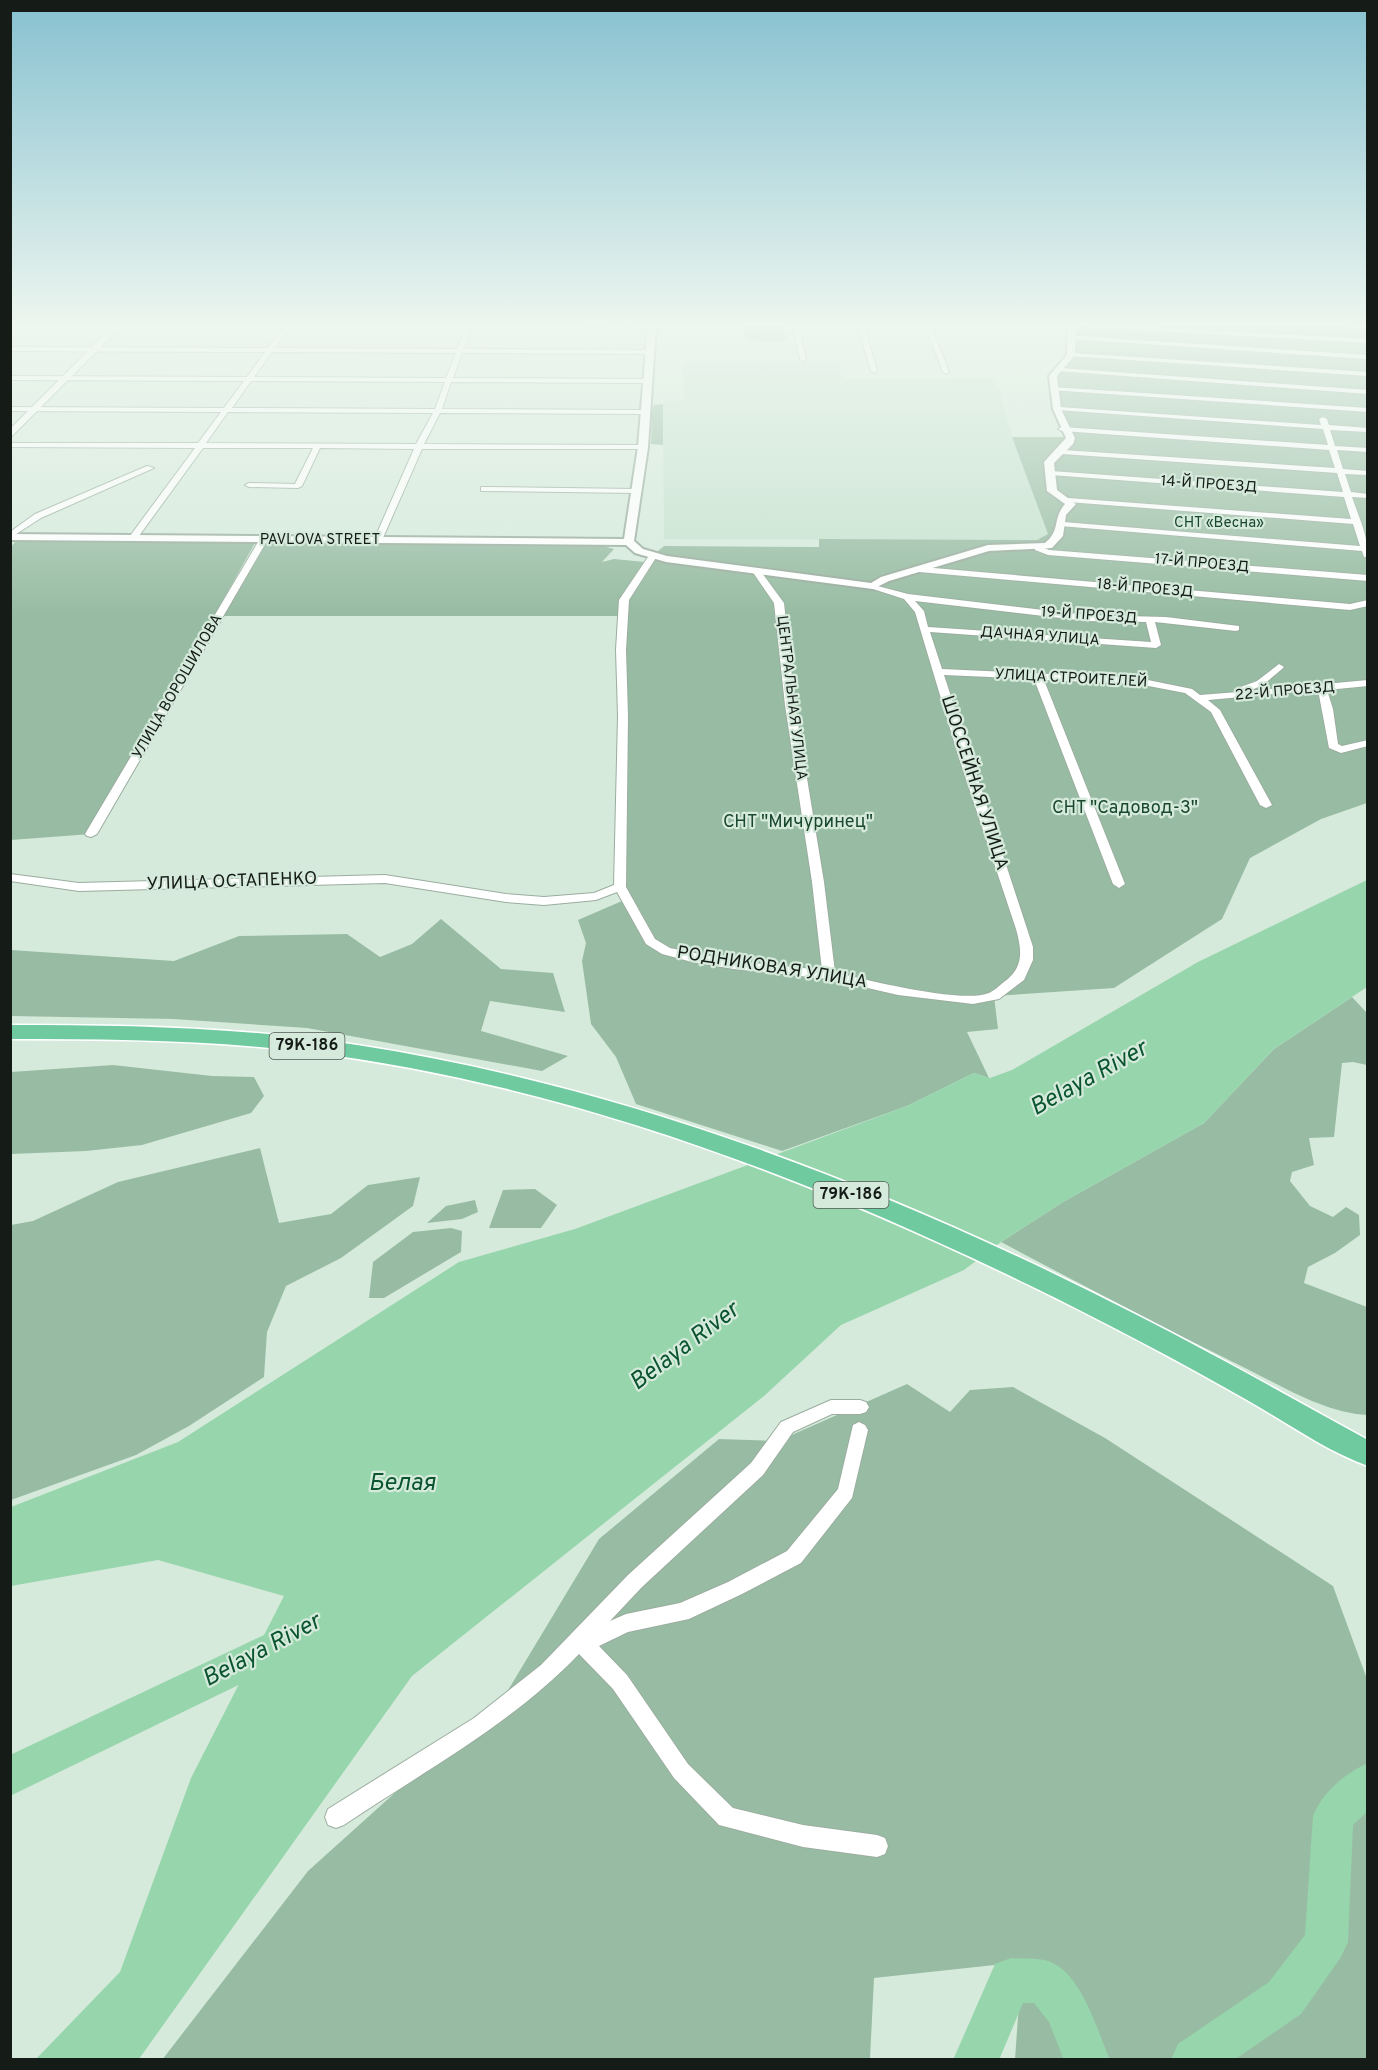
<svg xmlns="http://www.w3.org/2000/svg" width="1378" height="2070" viewBox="0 0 1378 2070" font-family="Overpass,sans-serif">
<rect width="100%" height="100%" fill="#d6eadc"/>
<path fill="#c7e2cf" d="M683 362H839L842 379 991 378 1000 392 1012 437 1048 534 1037 540 664 539 663 401 684 400Z"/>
<path fill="#98bca3" d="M742 323H783L786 339 781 342 746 340Z
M1072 323H1367V803L1321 819 1250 858 1222 919 1114 988 994 996 998 1029 967 1032 989 1078 974 1073 907 1106 782 1151 636 1104 616 1057 591 1024 582 961 586 943 578 920 622 901 643 938 626 899 622 616H220L263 541 599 545 614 549 602 562 614 559 645 562 664 546 819 547V539L1037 540 1048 534 1012 437H1070L1062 429 1053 376 1071 355Z
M663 404V445L651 444 652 411 654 405Z
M25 540 255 543 91 834 11 840V547L15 542Z
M441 919 501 969 553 973 565 1012 490 1001 481 1031 568 1056 542 1071 307 1028 173 1019 11 1016V950L174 961 239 936 347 934 380 957 412 944Z
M1352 997 1367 1013V1065L1353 1062 1342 1063 1334 1137 1309 1138 1314 1165 1292 1172 1290 1181 1310 1206 1333 1217 1346 1207 1359 1215 1360 1235 1335 1253 1308 1267 1304 1283 1367 1307V1415C1324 1413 1280 1385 1241 1366 1160 1326 1080 1284 1001 1242L1063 1202 1204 1123 1274 1049Z
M113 1065 212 1076 254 1077 264 1096 251 1113 142 1145 86 1151 11 1154V1072Z
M260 1148 279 1223 331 1214 368 1185 420 1177 413 1206 341 1258 286 1286 267 1332 264 1377 189 1426 136 1455 11 1500V1225L33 1221 118 1182Z
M535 1189 557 1205 541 1228H489L503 1190Z
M475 1200 478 1212 462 1219 427 1223 446 1206Z
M451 1228 462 1231 461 1252 384 1298H369L373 1262 413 1232Z
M907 1384 950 1412 970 1390 1013 1387 1105 1438 1333 1586 1367 1679V2059H1015L1022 1962 874 1978 870 2059 162 2060 308 1871 507 1692 599 1539 719 1439 778 1441Z"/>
<path fill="#97d5ac" d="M1367 880V987L1274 1049 1204 1123 1063 1202 1001 1242 964 1270 841 1325 764 1396 412 1676 139 2059H36L120 1972 191 1778 284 1596 158 1560 11 1586V1507L178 1442 459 1262 575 1229 907 1106 974 1073 990 1078 1012 1070 1198 962Z"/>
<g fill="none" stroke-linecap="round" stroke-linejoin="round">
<path fill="#97d5ac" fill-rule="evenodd" d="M281 1627 294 1632 300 1645 294 1658 10 1796V1755Z
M1368 1763V1811L1353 1825 1348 1942 1341 1957 1301 2014 1234 2060H1171L1178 2044 1269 1982 1305 1935 1313 1816C1322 1793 1345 1773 1368 1763Z
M1011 1958C1022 1959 1034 1958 1044 1960 1080 1967 1097 2030 1110 2060H1064L1049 2022 1034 2003H1023L999 2060H953L995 1964Z"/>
<g stroke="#9aad9f" stroke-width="2">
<path id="minor" d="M199 323 654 324 652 327 472 326 463 349 651 350 654 352 651 354 462 353 453 378 647 379 650 381 647 383 451 382 442 409 643 410 647 412 643 414 440 413 424 444 643 445 647 447 643 449H422L382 540 378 543 374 540 414 449 320 448 302 486 298 488 249 487 245 485 249 483 295 484 313 448H203L136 540H130V536L195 448 10 447V443H198L221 412 10 411V407L224 408 244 381 10 380V376L247 377 265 352 10 351V347L268 348 285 325H202ZM291 325 466 326 457 349 275 348ZM272 352 456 353 446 378 254 377ZM251 381 445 382 435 409 232 408ZM228 412 433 413 416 444 206 443Z
M792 323H930L949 372 946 374 943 372 926 328H865L877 371 874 373 871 371 858 328H799L806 359 803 361 800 359Z
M1001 323H1007L1008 329H1004Z
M1070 323 1368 339V343L1072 326Z
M1309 323 1368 324V328L1312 325Z
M1074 336 1368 355V359L1072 339Z
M1071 353 1368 372V376L1069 356Z
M1059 368 1368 390V394L1057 371Z
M1052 387 1368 408V412L1050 390Z
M1059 407 1321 425 1319 419 1323 417 1327 419 1329 425 1368 428V432L1330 430 1335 446 1368 448V452L1337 450 1343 469 1368 471V475L1345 474 1351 492 1368 494V498L1352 497C1359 518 1368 535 1368 557H1364L1362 551 1060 526 1059 524 1063 522 1360 546 1353 524 1068 502 1064 500 1068 498 1351 519 1344 497 1051 475 1047 473 1051 471 1343 492 1337 473 1062 454 1058 452 1062 450 1335 468 1329 450 1062 431 1058 429 1062 427 1328 445 1323 429 1057 410V408Z
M147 466 154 468 41 518 10 538V532L35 514Z
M484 487 637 489 641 491 637 493 481 491V487Z
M261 537 268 539 97 834 91 837 87 836 85 834Z
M1038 545 1049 550 1368 575V581L1048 555 1035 550V546Z
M653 553 657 556 629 600 626 650 628 716 626 887 655 939 670 948 734 961 822 970 812 882 785 705 774 603 752 571 753 569H759L784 603 795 705 824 882 835 972C866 980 962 1004 989 993 994 991 1000 985 1004 982 1024 967 1022 951 1016 929L958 755 915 612 904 599 870 588V584L908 594 1086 615 1166 617 1239 626V630L1236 631 1155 622 1161 645 1156 648 930 632 942 669 1138 678 1192 689 1200 695 1238 692V688L1257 681 1279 664 1284 667 1282 669 1263 685 1249 691 1368 680V686L1327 690 1333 709 1338 744 1342 746 1368 740V746L1341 753 1329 748 1318 690 1208 700 1220 710 1272 805 1266 808 1260 805 1211 712 1185 693 1138 684 1044 680 1125 884 1119 888 1113 884 1034 679 944 675 1033 947V960L1024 980 999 999 973 1004 898 995 829 979 734 969 692 962 662 954 646 944 617 892 596 900 544 905 506 902 385 883 79 891 10 881V874L79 883 385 875 506 894 544 897 594 893 614 885 618 716 616 650 619 600 650 554ZM915 601 1086 621 1146 622 1151 642 928 627 924 611Z
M922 567 1350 604 1368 600V606L1350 610 919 572 918 570Z
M831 1400H860L866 1402 869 1407 866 1412 860 1414H832L793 1432 763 1475 642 1587 610 1621 626 1614 680 1603 728 1582 787 1551 838 1489 853 1425 859 1422 865 1425 868 1430 852 1498 801 1563 742 1594 689 1619 628 1632 599 1646 627 1675 688 1764 733 1808 803 1825 877 1835 885 1838 888 1846 885 1854 877 1857 803 1847 719 1825 674 1778 613 1689 579 1654C511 1725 424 1771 344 1825L336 1828 328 1825 325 1817 328 1809 474 1718 541 1665 628 1575 751 1463 781 1422Z"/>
</g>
<g stroke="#9aad9f" stroke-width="4">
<path id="tertiary" d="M648 323H656L648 447 634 541 643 549 667 556 871 583 881 577 988 545 1045 543C1061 530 1052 519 1065 504L1047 491 1044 462 1066 438 1053 409 1049 376 1067 355 1068 323H1076L1075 355 1057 376 1061 409 1075 438 1073 444 1054 463 1057 490 1076 504 1066 515 1063 536 1052 548 989 551 889 581 873 589 666 562 635 553 626 545 10 540V534L624 539 638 447Z"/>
</g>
<g stroke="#9aad9f" stroke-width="2">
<path id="secondary" d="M116 323H125L10 438V429Z"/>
</g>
<g stroke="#fff" stroke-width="3">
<path id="primary" d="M10 1025C126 1025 242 1027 357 1045 630 1087 893 1190 1139 1316 1216 1355 1291 1398 1368 1440V1466C1326 1451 1286 1422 1247 1400 1175 1359 1103 1321 1029 1285 801 1174 560 1083 307 1052 209 1040 110 1039 10 1039Z"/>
</g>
<use href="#minor" fill="#fff" fill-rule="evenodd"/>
<use href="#tertiary" fill="#fff" fill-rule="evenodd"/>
<use href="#secondary" fill="#fff" fill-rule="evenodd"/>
<use href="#primary" fill="#70caa0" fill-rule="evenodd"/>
</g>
<linearGradient id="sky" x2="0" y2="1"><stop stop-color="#87c1d0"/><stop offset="0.53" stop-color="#edf6ef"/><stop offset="1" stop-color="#edf6ef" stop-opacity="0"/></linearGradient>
<rect width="1378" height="613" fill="url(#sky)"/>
<g text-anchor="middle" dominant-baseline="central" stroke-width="4.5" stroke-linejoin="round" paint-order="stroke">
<g font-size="15" fill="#151c17" stroke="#d6eadc">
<text transform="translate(1209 485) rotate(4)">14-Й ПРОЕЗД</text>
<text x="320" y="540">PAVLOVA STREET</text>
<text transform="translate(1202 564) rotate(5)">17-Й ПРОЕЗД</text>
<text transform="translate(1145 589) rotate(5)">18-Й ПРОЕЗД</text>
<text transform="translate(1089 616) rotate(4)">19-Й ПРОЕЗД</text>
<text transform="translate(1040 637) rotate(4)">ДАЧНАЯ УЛИЦА</text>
<text transform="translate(1071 679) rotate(3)">УЛИЦА СТРОИТЕЛЕЙ</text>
<text transform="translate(178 687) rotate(-60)">УЛИЦА ВОРОШИЛОВА</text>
<text transform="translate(1285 692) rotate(-5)">22-Й ПРОЕЗД</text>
<text transform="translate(791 698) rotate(83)">ЦЕНТРАЛЬНАЯ УЛИЦА</text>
</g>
<g font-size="15" fill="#19482d" stroke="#d6eadc">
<text x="1219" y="523">СНТ «Весна»</text>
</g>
<g fill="#d6eadc" stroke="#4f5a52" stroke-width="1.5">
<rect x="269.5" y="1033" width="75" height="26" rx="4.5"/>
<rect x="813.5" y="1182" width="75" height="26" rx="4.5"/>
</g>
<g font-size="16" font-weight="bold" fill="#151c17">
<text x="307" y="1046">79К-186</text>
<text x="851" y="1195">79К-186</text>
</g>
<g font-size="18" fill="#151c17" stroke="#d6eadc">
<text transform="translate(974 783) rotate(72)">ШОССЕЙНАЯ УЛИЦА</text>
<text transform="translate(232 882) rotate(-2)">УЛИЦА ОСТАПЕНКО</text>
<text transform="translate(772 968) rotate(9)">РОДНИКОВАЯ УЛИЦА</text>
</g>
<g font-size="18" fill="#19482d" stroke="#d6eadc">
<text x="1125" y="808">СНТ "Садовод-3"</text>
<text x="798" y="822">СНТ "Мичуринец"</text>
</g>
<g font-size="24" font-style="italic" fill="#0a552f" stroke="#d6eadc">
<text transform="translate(1089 1079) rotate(-29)">Belaya River</text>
<text transform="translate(685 1347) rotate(-37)">Belaya River</text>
<text x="402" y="1484">Белая</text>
<text transform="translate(262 1651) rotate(-28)">Belaya River</text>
</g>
</g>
<rect width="1378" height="2070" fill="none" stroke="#151c17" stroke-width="24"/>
</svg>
